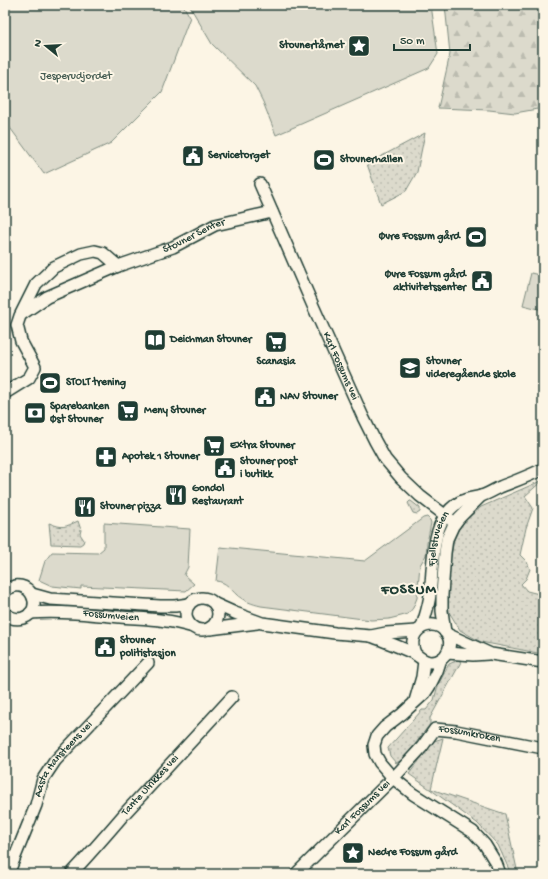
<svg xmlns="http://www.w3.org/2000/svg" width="548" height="879" viewBox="0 0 548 879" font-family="'Gochi Hand',sans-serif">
<defs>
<pattern id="grass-dots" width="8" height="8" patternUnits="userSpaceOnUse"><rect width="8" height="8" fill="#dcdacc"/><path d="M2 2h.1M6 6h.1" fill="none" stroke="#bcbcb0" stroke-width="1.8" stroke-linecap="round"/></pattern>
<pattern id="forest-firs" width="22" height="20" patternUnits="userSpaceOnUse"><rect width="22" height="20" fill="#dcdacc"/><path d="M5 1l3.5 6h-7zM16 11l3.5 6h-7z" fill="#bcbcb0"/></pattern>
</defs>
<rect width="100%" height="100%" fill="#fcf5e5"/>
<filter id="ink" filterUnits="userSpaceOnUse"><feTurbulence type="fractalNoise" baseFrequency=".025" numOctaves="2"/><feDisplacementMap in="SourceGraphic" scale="8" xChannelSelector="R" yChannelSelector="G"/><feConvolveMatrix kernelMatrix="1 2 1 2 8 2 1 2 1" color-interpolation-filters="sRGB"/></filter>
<g filter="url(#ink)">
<path fill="url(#grass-dots)" stroke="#7e8c80" d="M425 133 417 172 406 191 381 204 367 164Z
M543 480 525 496 533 508 526 528 520 555 527 562 530 569 526 579 521 584 527 591 539 594 543 590V654L481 642 460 630 449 612 447 601 449 567 454 539 461 524 481 507Z
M411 501 420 508V512L417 514 413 513 408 503 410 501Z
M78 521 81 530 80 534 84 540 83 543 80 545 51 544 49 523C64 529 64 527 78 521Z
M458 660 461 662 430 718V724L404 759 396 763 390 756 388 748 422 710H426L434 700 438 685 449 664Z
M443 738 431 789 505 814 518 874H511L498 845 477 823 409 774 434 741Z"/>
<path fill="url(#forest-firs)" stroke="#7e8c80" d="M445 5H543V108L515 113 489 110 438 108 450 54Z"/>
<path fill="#dcdacc" stroke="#7e8c80" d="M5 5H183L190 17 162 92 111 143 44 174 5 121Z
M189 5H431L438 54 429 68 276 135 263 102 255 86 212 44Z
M531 273 543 276V310L523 305Z
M427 517 430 520 431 523 427 543 426 555 420 565 417 598 413 608 408 614 401 616 389 619 371 620 261 606C252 604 244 601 237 595 230 589 227 582 216 581L220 547 365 561 423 518Z
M104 523 190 529 188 567 184 575 194 584 186 591 81 586V589L52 586 39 580 45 561 52 552 98 553 104 548Z"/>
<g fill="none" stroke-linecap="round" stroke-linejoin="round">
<g stroke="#1f3d34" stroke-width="14">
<g id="minor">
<path id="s1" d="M260 184 314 308 363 417 375 441 385 459 401 478 420 496 455 523"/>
<path d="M22 314 47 297 118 266"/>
<path id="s2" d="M5 393 29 378 35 367 21 341 17 325 20 316 36 284 54 267 81 254 95 251 103 253 118 266 173 247 215 225 272 212"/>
<path d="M5 591C28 572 47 610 23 618 16 620 10 618 5 613"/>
<path d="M32 594 50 599 160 606H175L189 604"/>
<circle cx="202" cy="614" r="16"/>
<path d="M215 604 235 613 262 623 335 633 371 636 386 633 417 631"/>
<path id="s3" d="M30 613C60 611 90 614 120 617 144 619 167 619 190 626"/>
<path id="s4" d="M422 627C425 616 429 606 430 594 434 565 429 519 460 502 467 498 474 498 481 496 488 494 494 490 500 487 515 481 529 476 543 469"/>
<path d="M210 629 257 623"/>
<path d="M445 632 442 611V595L445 553 447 539 453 526 459 518 481 496"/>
<path d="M447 634 491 654 543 662"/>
<path d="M371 636C386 642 401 647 415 654 420 657 424 662 431 662 438 662 445 658 448 651 450 646 450 640 448 636 437 613 402 629 416 655"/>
<path d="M447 653 473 655 488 654"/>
<path d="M441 659 437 671 429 687 425 693 402 714 385 727 377 736 374 745 375 754 380 763 393 778 413 794 473 832 485 845 496 863 500 874"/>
<path d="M415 701 422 677 424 661"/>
<path id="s5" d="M8 874 36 805 43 779 55 761 148 663"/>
<path id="s6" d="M71 874C90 854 108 833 126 812 161 774 196 736 232 697"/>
<path id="s7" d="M296 874 399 772 422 747 435 729 456 731 543 748"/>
</g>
</g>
<use href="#minor" stroke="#fcf5e5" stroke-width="11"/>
</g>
</g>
<defs>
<g id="sight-square" transform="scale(1.15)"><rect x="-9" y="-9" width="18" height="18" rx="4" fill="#1f3d34" stroke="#fcf5e5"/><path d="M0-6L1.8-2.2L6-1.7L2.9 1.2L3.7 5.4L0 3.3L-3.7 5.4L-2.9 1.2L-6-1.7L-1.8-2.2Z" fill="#fff"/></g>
<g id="civic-square" transform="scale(1.15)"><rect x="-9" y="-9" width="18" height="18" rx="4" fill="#1f3d34" stroke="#fcf5e5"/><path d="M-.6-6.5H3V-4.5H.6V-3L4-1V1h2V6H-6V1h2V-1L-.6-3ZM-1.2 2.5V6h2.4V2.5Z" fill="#fff"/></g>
<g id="stadium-square" transform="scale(1.15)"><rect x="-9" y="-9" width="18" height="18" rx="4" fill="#1f3d34" stroke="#fcf5e5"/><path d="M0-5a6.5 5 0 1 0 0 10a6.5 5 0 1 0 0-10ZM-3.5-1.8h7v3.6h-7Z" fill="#fff"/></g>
<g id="library-square" transform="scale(1.15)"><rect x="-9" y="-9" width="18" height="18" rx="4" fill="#1f3d34" stroke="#fcf5e5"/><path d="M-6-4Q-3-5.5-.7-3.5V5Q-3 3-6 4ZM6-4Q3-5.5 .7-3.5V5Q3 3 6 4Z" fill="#fff"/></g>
<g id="supermarket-square" transform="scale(1.15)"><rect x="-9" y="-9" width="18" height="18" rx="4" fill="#1f3d34" stroke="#fcf5e5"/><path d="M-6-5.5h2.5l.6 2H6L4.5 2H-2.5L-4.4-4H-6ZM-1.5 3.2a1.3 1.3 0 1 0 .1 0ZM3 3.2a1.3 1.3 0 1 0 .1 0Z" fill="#fff"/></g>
<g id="school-square" transform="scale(1.15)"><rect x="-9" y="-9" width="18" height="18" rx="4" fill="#1f3d34" stroke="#fcf5e5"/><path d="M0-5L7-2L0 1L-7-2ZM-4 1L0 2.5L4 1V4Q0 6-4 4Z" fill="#fff"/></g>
<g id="bank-square" transform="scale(1.15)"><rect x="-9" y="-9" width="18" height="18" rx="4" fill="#1f3d34" stroke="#fcf5e5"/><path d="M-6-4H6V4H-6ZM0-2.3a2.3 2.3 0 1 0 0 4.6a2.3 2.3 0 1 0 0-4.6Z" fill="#fff"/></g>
<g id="pharmacy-square" transform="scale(1.15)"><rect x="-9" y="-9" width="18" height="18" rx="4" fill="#1f3d34" stroke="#fcf5e5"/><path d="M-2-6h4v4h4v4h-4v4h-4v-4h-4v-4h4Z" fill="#fff"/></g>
<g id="restaurant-square" transform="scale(1.15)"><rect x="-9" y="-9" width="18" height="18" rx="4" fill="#1f3d34" stroke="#fcf5e5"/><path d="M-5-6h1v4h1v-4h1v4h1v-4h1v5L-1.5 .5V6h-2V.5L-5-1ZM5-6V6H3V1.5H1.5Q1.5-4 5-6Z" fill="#fff"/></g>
</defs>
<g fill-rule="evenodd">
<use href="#sight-square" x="359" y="46"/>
<use href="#civic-square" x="193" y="156"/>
<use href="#stadium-square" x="324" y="160"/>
<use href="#stadium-square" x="476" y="237"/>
<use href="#civic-square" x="482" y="281"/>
<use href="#library-square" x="155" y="340"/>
<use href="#supermarket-square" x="276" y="342"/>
<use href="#school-square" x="410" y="368"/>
<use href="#stadium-square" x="50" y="383"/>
<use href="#civic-square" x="265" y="397"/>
<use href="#supermarket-square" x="128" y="411"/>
<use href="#bank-square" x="35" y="413"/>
<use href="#supermarket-square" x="214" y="446"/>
<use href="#pharmacy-square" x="106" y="457"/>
<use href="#civic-square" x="225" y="468"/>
<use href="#restaurant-square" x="176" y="495"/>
<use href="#restaurant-square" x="85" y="507"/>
<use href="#civic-square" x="105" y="647"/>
<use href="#sight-square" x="353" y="853"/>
</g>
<g text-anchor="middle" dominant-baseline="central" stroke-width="4" stroke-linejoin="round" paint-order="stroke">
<g font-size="11" font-weight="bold" fill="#1f3d34" stroke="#fcf5e5" text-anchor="start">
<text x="344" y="46" text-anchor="end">Stovnertårnet</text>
<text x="208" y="156">Servicetorget</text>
<text x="340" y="160">Stovnerhallen</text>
<text x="460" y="237" text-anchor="end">Øvre Fossum gård</text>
<text x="466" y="275" text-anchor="end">Øvre Fossum gård<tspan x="466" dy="13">aktivitetssenter</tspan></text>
<text x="170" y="340">Deichman Stovner</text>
<text x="276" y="362" text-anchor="middle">Scanasia</text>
<text x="426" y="362">Stovner<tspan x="426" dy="13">videregående skole</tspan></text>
<text x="66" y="383">STOLT trening</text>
<text x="280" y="397">NAV Stovner</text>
<text x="50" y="407">Sparebanken<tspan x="50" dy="13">Øst Stovner</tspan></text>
<text x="144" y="411">Meny Stovner</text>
<text x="230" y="446">Extra Stovner</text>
<text x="122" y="457">Apotek 1 Stovner</text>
<text x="240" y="462">Stovner post<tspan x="240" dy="13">i butikk</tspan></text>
<text x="192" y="489">Gondol<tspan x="192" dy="13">Restaurant</tspan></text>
<text x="100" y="507">Stovner pizza</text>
<text x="120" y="641">Stovner<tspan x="120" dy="13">politistasjon</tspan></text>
<text x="368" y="853">Nedre Fossum gård</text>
</g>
<g font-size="11" fill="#455c52" stroke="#fcf5e5">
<text x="76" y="77">Jesperudjordet</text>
</g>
<g font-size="11" fill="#1f3d34" stroke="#fcf5e5">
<text stroke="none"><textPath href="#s2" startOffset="311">Stovner Senter</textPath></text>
<text stroke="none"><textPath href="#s1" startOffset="199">Karl Fossums vei</textPath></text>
<text stroke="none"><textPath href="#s4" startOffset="90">Fjellstuveien</textPath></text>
<text stroke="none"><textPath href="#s3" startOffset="81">Fossumveien</textPath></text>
<text stroke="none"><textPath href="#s7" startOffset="236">Fossumkroken</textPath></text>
<text stroke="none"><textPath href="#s5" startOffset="129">Aasta Hansteens vei</textPath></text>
<text stroke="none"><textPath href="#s6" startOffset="119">Tante Ulrikkes vei</textPath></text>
<text stroke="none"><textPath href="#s7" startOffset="94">Karl Fossums vei</textPath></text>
</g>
<g font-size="15" font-weight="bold" letter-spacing="1" fill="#1f3d34" stroke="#fcf5e5">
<text x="409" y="590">FOSSUM</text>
</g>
</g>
<rect width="548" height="879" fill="none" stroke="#fcf5e5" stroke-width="20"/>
<rect x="10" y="10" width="528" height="859" fill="none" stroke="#1f3d34" stroke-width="1.5" filter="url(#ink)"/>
<g transform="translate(46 46) rotate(288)" stroke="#fcf5e5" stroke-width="3" paint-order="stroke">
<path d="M0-3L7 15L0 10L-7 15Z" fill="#1f3d34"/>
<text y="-6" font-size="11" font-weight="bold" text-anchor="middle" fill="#1f3d34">N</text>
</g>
<path d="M394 44v6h76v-6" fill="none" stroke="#1f3d34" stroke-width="2"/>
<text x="400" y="44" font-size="12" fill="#1f3d34" stroke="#fcf5e5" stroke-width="3" paint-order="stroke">50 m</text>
</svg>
